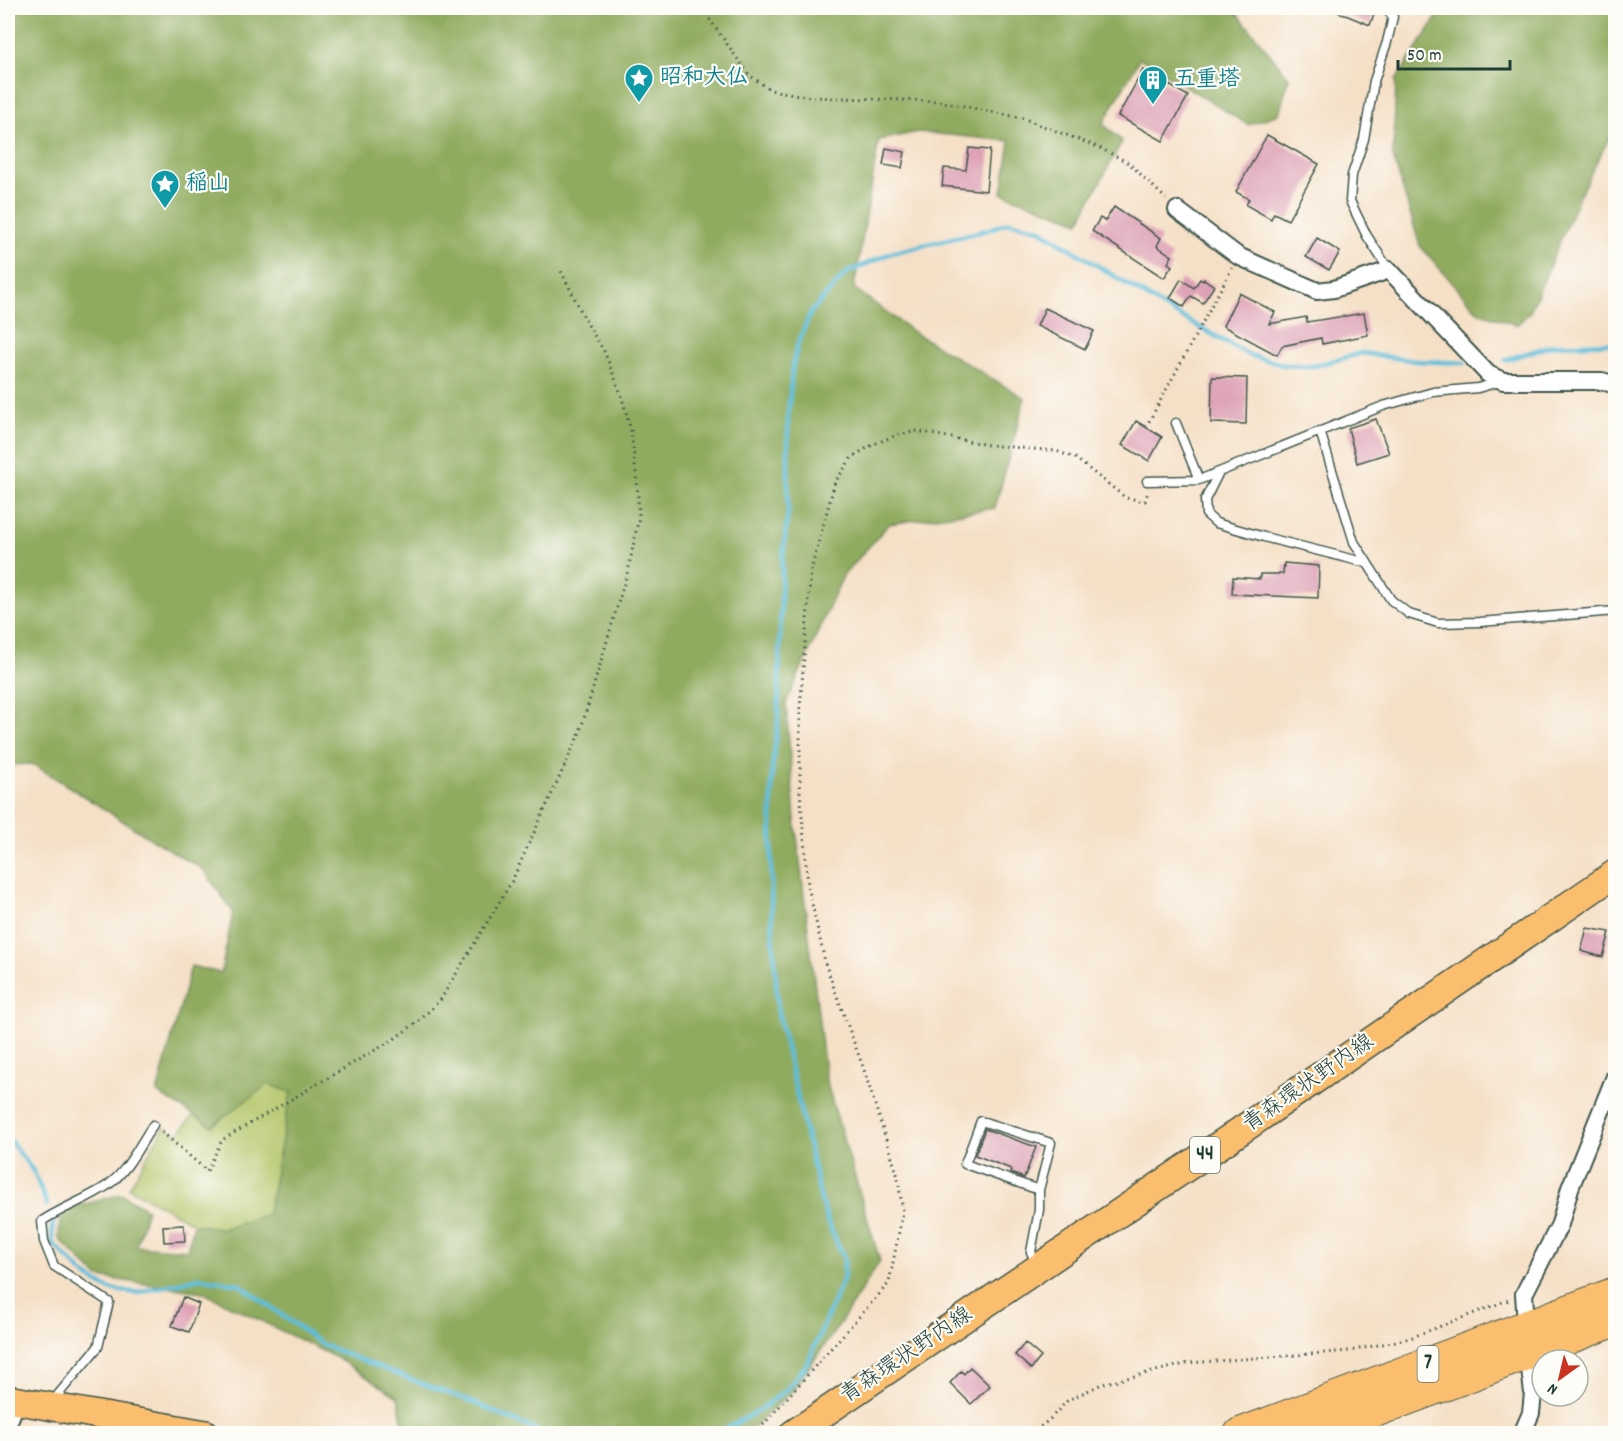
<svg xmlns="http://www.w3.org/2000/svg" width="1623" height="1441" viewBox="0 0 1623 1441" font-family="Dekko,'Klee One',sans-serif">
<rect width="100%" height="100%" fill="#fdfcf7"/>
<filter id="ink" filterUnits="userSpaceOnUse"><feTurbulence type="fractalNoise" baseFrequency=".0167" numOctaves="2"/><feDisplacementMap in="SourceGraphic" scale="12" xChannelSelector="R" yChannelSelector="G"/><feConvolveMatrix kernelMatrix="1 2 1 2 8 2 1 2 1" color-interpolation-filters="sRGB"/></filter>
<filter id="wash" filterUnits="userSpaceOnUse"><feTurbulence type="fractalNoise" baseFrequency=".008" numOctaves="4" result="noise"/><feDisplacementMap in="SourceGraphic" scale="24" xChannelSelector="R" yChannelSelector="G"/><feGaussianBlur stdDeviation="1.35" result="paint"/><feColorMatrix in="noise" values="0 0 0 0 0 0 0 0 0 0 0 0 0 0 0 0 0 1.4 0 .05"/><feComposite in="paint" operator="in"/></filter>
<g filter="url(#wash)">
<rect width="100%" height="100%" fill="#f5e0c7"/>
<path fill="#b4c66a" stroke="#6a824f" stroke-width="1.5" d="M268 1084 291 1092 268 1214 223 1229 194 1224 129 1188 164 1127 178 1134 194 1115 212 1125Z"/>
<path fill="#8fab5e" stroke="#577449" stroke-width="1.5" d="M8 8H1233L1289 78 1279 114 1248 125 1140 58 1103 124 1122 141 1079 222 1002 193 1010 141 918 132 879 140 854 288 915 333 1025 398 995 508 889 524 843 576 786 703 795 819 826 1080 880 1261 839 1325 792 1391 747 1433 446 1434 403 1427 398 1397 337 1358 202 1292 98 1277 59 1239 60 1211 121 1194 147 1209 136 1246 187 1250 194 1224 223 1229 268 1214 291 1092 268 1084 212 1126 157 1093 191 966 221 973 233 912 203 869 156 842 33 764 8 765Z
M1443 8H1615V127L1580 194 1530 312 1517 325 1478 312 1420 246 1393 157 1396 80Z"/>
<g fill="none" stroke-linecap="round" stroke-linejoin="round">
<path stroke="#5cbedb" stroke-width="4.5" d="M1505 360 1553 345 1616 343
M8 1138 34 1172 47 1205
M53 1222 52 1243 86 1276 109 1289 136 1293 200 1278 239 1284 323 1345 420 1383 465 1399 545 1434
M717 1434 760 1410 787 1389 808 1362 844 1277V1258L828 1223 821 1200 778 1012 771 903 772 769 778 722 782 563 788 512V417L792 369 798 343 811 312 846 273 891 253 987 230 1009 222 1039 229 1162 306 1249 355 1284 365 1314 366 1362 353 1416 361 1465 363"/>
</g>
<g id="blocks">
<path fill="#dea2b6" d="M1328 8H1366L1375 11 1370 25Z
M1143 70 1188 96 1163 141 1118 116Z
M1267 135 1319 164 1288 220 1274 213 1271 219 1246 205 1249 199 1236 192Z
M886 148 905 152 902 168 883 165Z
M969 148 990 150 986 191 942 186 944 168 966 170Z
M1114 207 1161 238 1157 246 1172 256 1168 263 1172 266 1164 278 1092 231 1100 218 1105 221Z
M1317 238 1340 252 1329 270 1306 257Z
M1181 279 1194 288 1200 279 1203 281 1204 279 1214 286 1203 303 1191 296 1184 307 1170 298Z
M1239 293 1275 312 1269 324 1306 317 1307 322 1364 313 1368 335 1322 344 1321 338 1282 346 1277 355 1223 326Z
M1045 308 1094 331 1085 349 1037 326Z
M1212 377 1247 378 1246 424 1211 423Z
M1376 419 1389 453 1357 463 1348 428Z
M1136 421 1162 437 1149 461 1122 445Z
M1284 563 1319 566 1318 598 1232 594 1233 577 1260 579V574H1283Z
M1587 928 1610 932 1603 957 1581 951Z
M985 1129 1036 1147 1024 1178 1010 1173 1011 1169 975 1155Z
M184 1225 185 1241 164 1242 163 1226Z
M183 1297 199 1304 189 1332 172 1326Z
M1025 1343 1041 1357 1031 1369 1015 1355Z
M970 1367 990 1386 971 1404 950 1383 961 1371 964 1374Z"/>
</g>
</g>
<g filter="url(#ink)">
<use href="#blocks" fill-opacity="0" stroke="#3f554a" stroke-width="1.5"/>
<g fill="none" stroke-linecap="round" stroke-linejoin="round">
<g stroke="#3f554a" stroke-width="11">
<path id="lane" d="M1386 8 1393 17 1387 42 1374 81 1364 139 1352 175 1350 201 1367 236 1389 270
M1176 423 1199 480 1383 406 1433 392 1478 388 1499 382
M1320 431 1354 542 1391 600 1409 614 1438 623 1480 622 1616 611
M1218 474 1205 500 1206 514 1216 523 1264 537 1367 563
M1147 481 1199 480
M1037 1265 1031 1252 1039 1210V1190L1051 1143 981 1121 965 1164 1039 1190
M51 1403 98 1347 109 1302 54 1266 44 1241 42 1221C63 1207 88 1199 108 1185 128 1171 140 1144 153 1125"/>
</g>
<g stroke="#3f554a" stroke-width="20">
<path id="street" d="M1177 210 1238 256 1317 291 1334 289 1389 270 1488 374 1503 381H1602L1616 385
M8 1424 17 1400
M1522 1434 1531 1413 1533 1393 1528 1352 1524 1294 1560 1224 1570 1188 1616 1074"/>
</g>
<g stroke="#3f554a" stroke-width="30">
<path id="primary" d="M8 1399 206 1434
M793 1434 1224 1142 1616 873"/>
</g>
<g stroke="#3f554a" stroke-width="34">
<path id="highway" d="M1240 1434 1616 1293
M1314 1434 1616 1320"/>
</g>
<path stroke="#3f554a" stroke-width="3" stroke-dasharray="1.5 4.5" stroke-linecap="butt" d="M705 8 708 17 749 75 771 90 810 97 938 101 1022 118 1098 147 1129 163 1166 199
M1146 427 1232 268
M162 1132 207 1171 222 1140 394 1039 420 1020 441 999 512 881 580 732 629 567 639 516 637 481 631 431 621 394 604 351 589 327 561 271
M755 1434 889 1283 903 1211 897 1174 863 1067 826 966 808 886 800 791V708L811 570 835 482 852 457 874 444 897 435 917 431 988 445 1056 451 1075 458 1126 498 1145 501 1148 492
M1031 1434 1049 1420 1068 1400 1102 1384 1189 1363 1350 1351 1410 1338 1508 1300"/>
<use href="#lane" stroke="#fff" stroke-width="8"/>
<use href="#street" stroke="#fff" stroke-width="16"/>
<use href="#primary" stroke="#fabe6e" stroke-width="27"/>
<use href="#highway" stroke="#fabe6e" stroke-width="32"/>
</g>
</g>
<defs>
<g id="sight-pin" transform="scale(1.5)"><path d="M0 17L-7.5 6A9.5 9.5 0 1 1 7.5 6Z" fill="#0f9aa8" stroke="#fdfcf7"/><path d="M0-6L1.8-2.2L6-1.7L2.9 1.2L3.7 5.4L0 3.3L-3.7 5.4L-2.9 1.2L-6-1.7L-1.8-2.2Z" fill="#fff"/></g>
<g id="building-pin" transform="scale(1.5)"><path d="M0 17L-7.5 6A9.5 9.5 0 1 1 7.5 6Z" fill="#0f9aa8" stroke="#fdfcf7"/><path d="M-4-6H4V6H1V3H-1V6H-4ZM-2.5-4.3h1.7v1.8h-1.7ZM.8-4.3h1.7v1.8H.8ZM-2.5-1h1.7V.8h-1.7ZM.8-1h1.7V.8H.8Z" fill="#fff"/></g>
</defs>
<g fill-rule="evenodd">
<use href="#sight-pin" x="639" y="78"/>
<use href="#building-pin" x="1153" y="80"/>
<use href="#sight-pin" x="165" y="184"/>
</g>
<g text-anchor="middle" dominant-baseline="central" stroke-width="4.5" stroke-linejoin="round" paint-order="stroke">
<g fill="#fdfcf7" stroke="#62766e" stroke-width="1.5">
<rect x="1190" y="1137" width="30" height="36" rx="4.5"/>
<rect x="1417.5" y="1346" width="21" height="36" rx="4.5"/>
</g>
<g font-size="21" font-weight="bold" fill="#1f3d34">
<text x="1205" y="1155">44</text>
<text x="1428" y="1364">7</text>
</g>
<g font-size="22" font-weight="bold" fill="#0d838f" stroke="#fdfcf7" text-anchor="start">
<text x="660" y="78">昭和大仏</text>
<text x="1174" y="80">五重塔</text>
<text x="186" y="184">稲山</text>
</g>
<g font-size="22" fill="#1f3d34" stroke="#fdfcf7">
<text transform="translate(1309 1084) rotate(-35)">青森環状野内線</text>
<text transform="translate(907 1356) rotate(-34)">青森環状野内線</text>
</g>
</g>
<rect width="1623" height="1441" fill="none" stroke="#fdfcf7" stroke-width="30"/>
<g transform="translate(1560 1378) rotate(214)"><circle r="28" fill="#fdfcf7" stroke="#a4b0a9" stroke-width="1.5"/>
<path d="M0-4.5L10 22L0 15L-10 22Z" fill="#c8321e"/>
<text y="-9" font-size="16" font-weight="bold" text-anchor="middle" fill="#1f3d34">N</text>
</g>
<path d="M1398 60v9h112v-9" fill="none" stroke="#1f3d34" stroke-width="3"/>
<text x="1407" y="60" font-size="18" fill="#1f3d34" stroke="#fdfcf7" stroke-width="4.5" paint-order="stroke">50 m</text>
</svg>
